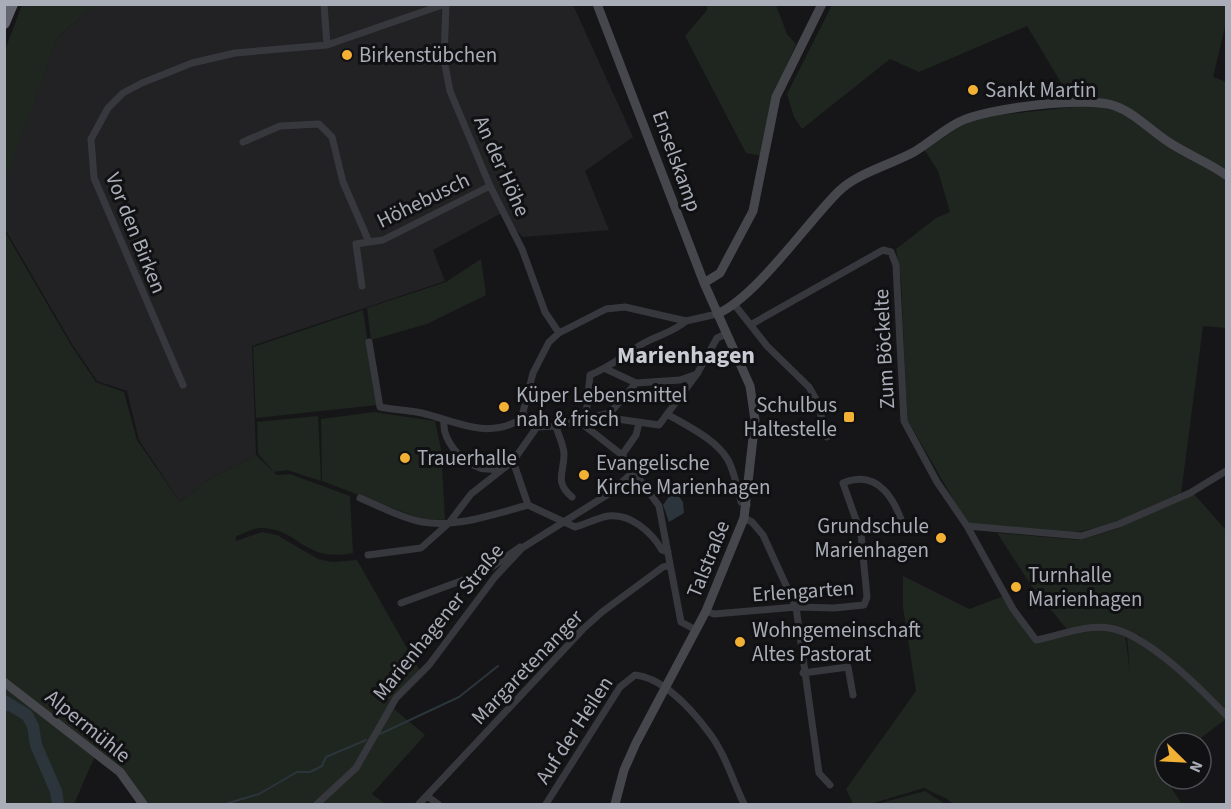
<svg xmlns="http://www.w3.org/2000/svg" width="1231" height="809" viewBox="0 0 1231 809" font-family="'Source Sans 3',sans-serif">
<rect width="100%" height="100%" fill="#161618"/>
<path fill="#222225" d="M217 4 573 5 633 137 585 171 609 230 523 237 500 214 433 250 445 281 252 346 256 455 211 478 180 502 139 440 127 391 97 381 72 344 5 229 4 182 58 37 95 5Z"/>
<path fill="#1e261f" d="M22 5H95L58 37 5 182V50Z
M707 5H776L787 34 796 44 772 99 762 156 746 153 685 36 707 10Z
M832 5H1226V23L1213 77 1226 82V171L1169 140 1125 106 1072 101 1027 26 919 72 890 59 802 129 794 117 787 94Z
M1093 105 1123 113 1226 180V328L1203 326 1181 494C1149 508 1116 524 1082 531 1049 538 1002 528 968 525L907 419 901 280 896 249 936 218 950 212 938 171 924 149 959 126 981 117Z
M4 230 71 345 96 382 124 392 137 440 180 502 211 478 256 455 277 475 290 474 350 496 353 553C303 563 300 529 262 528 254 527 244 534 236 536V541L262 532 277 535 318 559 332 562 357 560 420 671 394 697 368 744 393 708 425 735 372 794 385 804H138L119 777 94 758 74 804H5Z
M481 259 486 295 427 324 371 340 367 308 446 282Z
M363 310 377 405 256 418 253 347Z
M374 412 435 421 441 449 445 520 421 519 322 481 321 419Z
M318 416 321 481 287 470 274 472 258 454 257 422Z
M1194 494 1226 530V711L1205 689 1139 635 1125 634 1130 673 1127 635 1137 639 1196 688 1226 719 1194 743H1165V764L1159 769 1182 804H953L947 799 924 788 870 804H853L846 789 916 691 903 607V576L969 609 1004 596 1036 641 1070 633 1033 588 997 533 1080 540 1116 529Z
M925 791 945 804H877Z"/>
<path fill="#2c353c" d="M671 494H677L683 502 684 513 669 522 663 505Z"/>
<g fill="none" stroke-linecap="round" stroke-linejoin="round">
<path stroke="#2c353c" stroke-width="2" d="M4 710 21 711
M380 734 459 697 498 666
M225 804 259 794 297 772H310L322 766 326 757 366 740"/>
<path stroke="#2c353c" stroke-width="12" d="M4 701 27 715 33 726 36 745 56 791 58 804"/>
<path stroke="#37383d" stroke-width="7" d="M324 4 327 45
M446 4 444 60 450 91 490 186 522 249 545 312 559 333
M243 142 280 126 319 124 332 137 343 182 369 242 383 240 490 186
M362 286 356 244 369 242
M734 304 767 346 809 387 817 401 827 437
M686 321C674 332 658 335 644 343 625 354 611 367 590 375L585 426 622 455 659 506 681 622 696 630
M752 324 883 250 891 252 896 265 904 421 937 482 967 526 1013 609 1036 640C1058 636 1087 624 1109 628 1146 633 1201 689 1226 715
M369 342 380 407C394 410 408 410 422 413 459 422 488 441 525 417
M606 369 636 383
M697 374 680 380 636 383 610 413 556 426 537 427 525 417 523 412 533 373 549 342 559 333 606 309 625 307 686 321 717 314
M183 385 94 178 91 139 108 108 123 93 142 83 192 63 235 53 327 45 445 4
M610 413 617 419 659 425 697 374 717 338 726 334
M667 414C687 426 716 439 728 460 735 473 737 488 741 502L747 505
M444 421C442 440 461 462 480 468 485 470 493 469 499 469
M556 426C558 435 564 445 564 454 564 473 554 482 572 497
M622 455 636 435 639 423
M513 461 528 505
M360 498C379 506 401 518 422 522 457 528 494 514 528 505L575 527C586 524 597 518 608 516 631 513 652 533 662 550L668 552
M744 518 752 522 763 535 796 607 819 773 830 785
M967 526 1081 536 1119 524 1190 493 1226 471
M368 555 421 548 449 523 471 494 513 461 537 427
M401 603 485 572 520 547
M706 611 714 614 796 607 834 608 864 605 867 597 861 534 843 483C879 468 896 501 905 531
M803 673 848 667 853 695
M427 796 438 804
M317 804 356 768 396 698 429 665 495 577 522 548 610 493 633 472
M419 804 583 629 602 612 663 567 670 565
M546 804 620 687 635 675C664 678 693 711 710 734 725 754 733 781 744 804"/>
<path stroke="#45474d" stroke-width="9" d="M597 4 704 283 750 386 755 420 744 518 706 611 636 743 624 770 615 804
M704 283 720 273 753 211 776 97 822 4
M717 314C756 297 806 224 838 192 857 173 890 165 914 152 929 143 943 130 959 122 986 108 1087 96 1115 106 1135 113 1150 130 1167 141 1186 154 1208 162 1226 175
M4 682 120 772 143 804"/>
<path stroke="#63666e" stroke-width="12" d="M4 23 12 4"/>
</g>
<g fill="#f2b134" stroke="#111113" stroke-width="2">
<circle cx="347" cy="55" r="6"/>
<circle cx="973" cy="90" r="6"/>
<circle cx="504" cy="407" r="6"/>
<rect x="843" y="411" width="12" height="12" rx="3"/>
<circle cx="405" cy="458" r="6"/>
<circle cx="584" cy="475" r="6"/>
<circle cx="941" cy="538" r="6"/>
<circle cx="1016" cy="587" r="6"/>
<circle cx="740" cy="642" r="6"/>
</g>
<g text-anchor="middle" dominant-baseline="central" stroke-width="6" stroke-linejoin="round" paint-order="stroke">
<g font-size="21" fill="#a8adb8" stroke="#111113" text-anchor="start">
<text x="359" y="55">Birkenstübchen</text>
<text x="985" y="90">Sankt Martin</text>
<text x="516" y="395">Küper Lebensmittel<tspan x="516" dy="24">nah &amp; frisch</tspan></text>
<text x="837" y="405" text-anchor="end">Schulbus<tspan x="837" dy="24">Haltestelle</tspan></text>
<text x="417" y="458">Trauerhalle</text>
<text x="596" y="463">Evangelische<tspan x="596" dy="24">Kirche Marienhagen</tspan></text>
<text x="929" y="526" text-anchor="end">Grundschule<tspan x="929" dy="24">Marienhagen</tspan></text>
<text x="1028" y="575">Turnhalle<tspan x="1028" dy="24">Marienhagen</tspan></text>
<text x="752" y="630">Wohngemeinschaft<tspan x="752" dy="24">Altes Pastorat</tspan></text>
</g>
<g font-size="21" fill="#a8adb8" stroke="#111113">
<text transform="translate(677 161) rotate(70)">Enselskamp</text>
<text transform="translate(502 166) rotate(66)">An der Höhe</text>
<text transform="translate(423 200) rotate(-26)">Höhebusch</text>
<text transform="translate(136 233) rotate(68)">Vor den Birken</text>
<text transform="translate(884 349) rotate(-93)">Zum Böckelte</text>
<text transform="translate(708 559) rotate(-68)">Talstraße</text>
<text transform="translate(803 591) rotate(-4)">Erlengarten</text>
<text transform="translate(438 622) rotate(-51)">Marienhagener Straße</text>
<text transform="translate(527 667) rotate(-46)">Margaretenanger</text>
<text transform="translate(88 726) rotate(39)">Alpermühle</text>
<text transform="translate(574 730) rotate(-57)">Auf der Heilen</text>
</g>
<g font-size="24" font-weight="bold" fill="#c9ccd4" stroke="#111113">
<text x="686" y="355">Marienhagen</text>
</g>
</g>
<rect width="1231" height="809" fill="none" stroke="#a8adb8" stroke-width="12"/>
<g transform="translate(1183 761) rotate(114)"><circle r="28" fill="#111113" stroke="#4d4f55" stroke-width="1.5"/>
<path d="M0-4.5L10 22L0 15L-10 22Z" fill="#f2b134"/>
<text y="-9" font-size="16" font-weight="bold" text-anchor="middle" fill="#a8adb8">N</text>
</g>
</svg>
